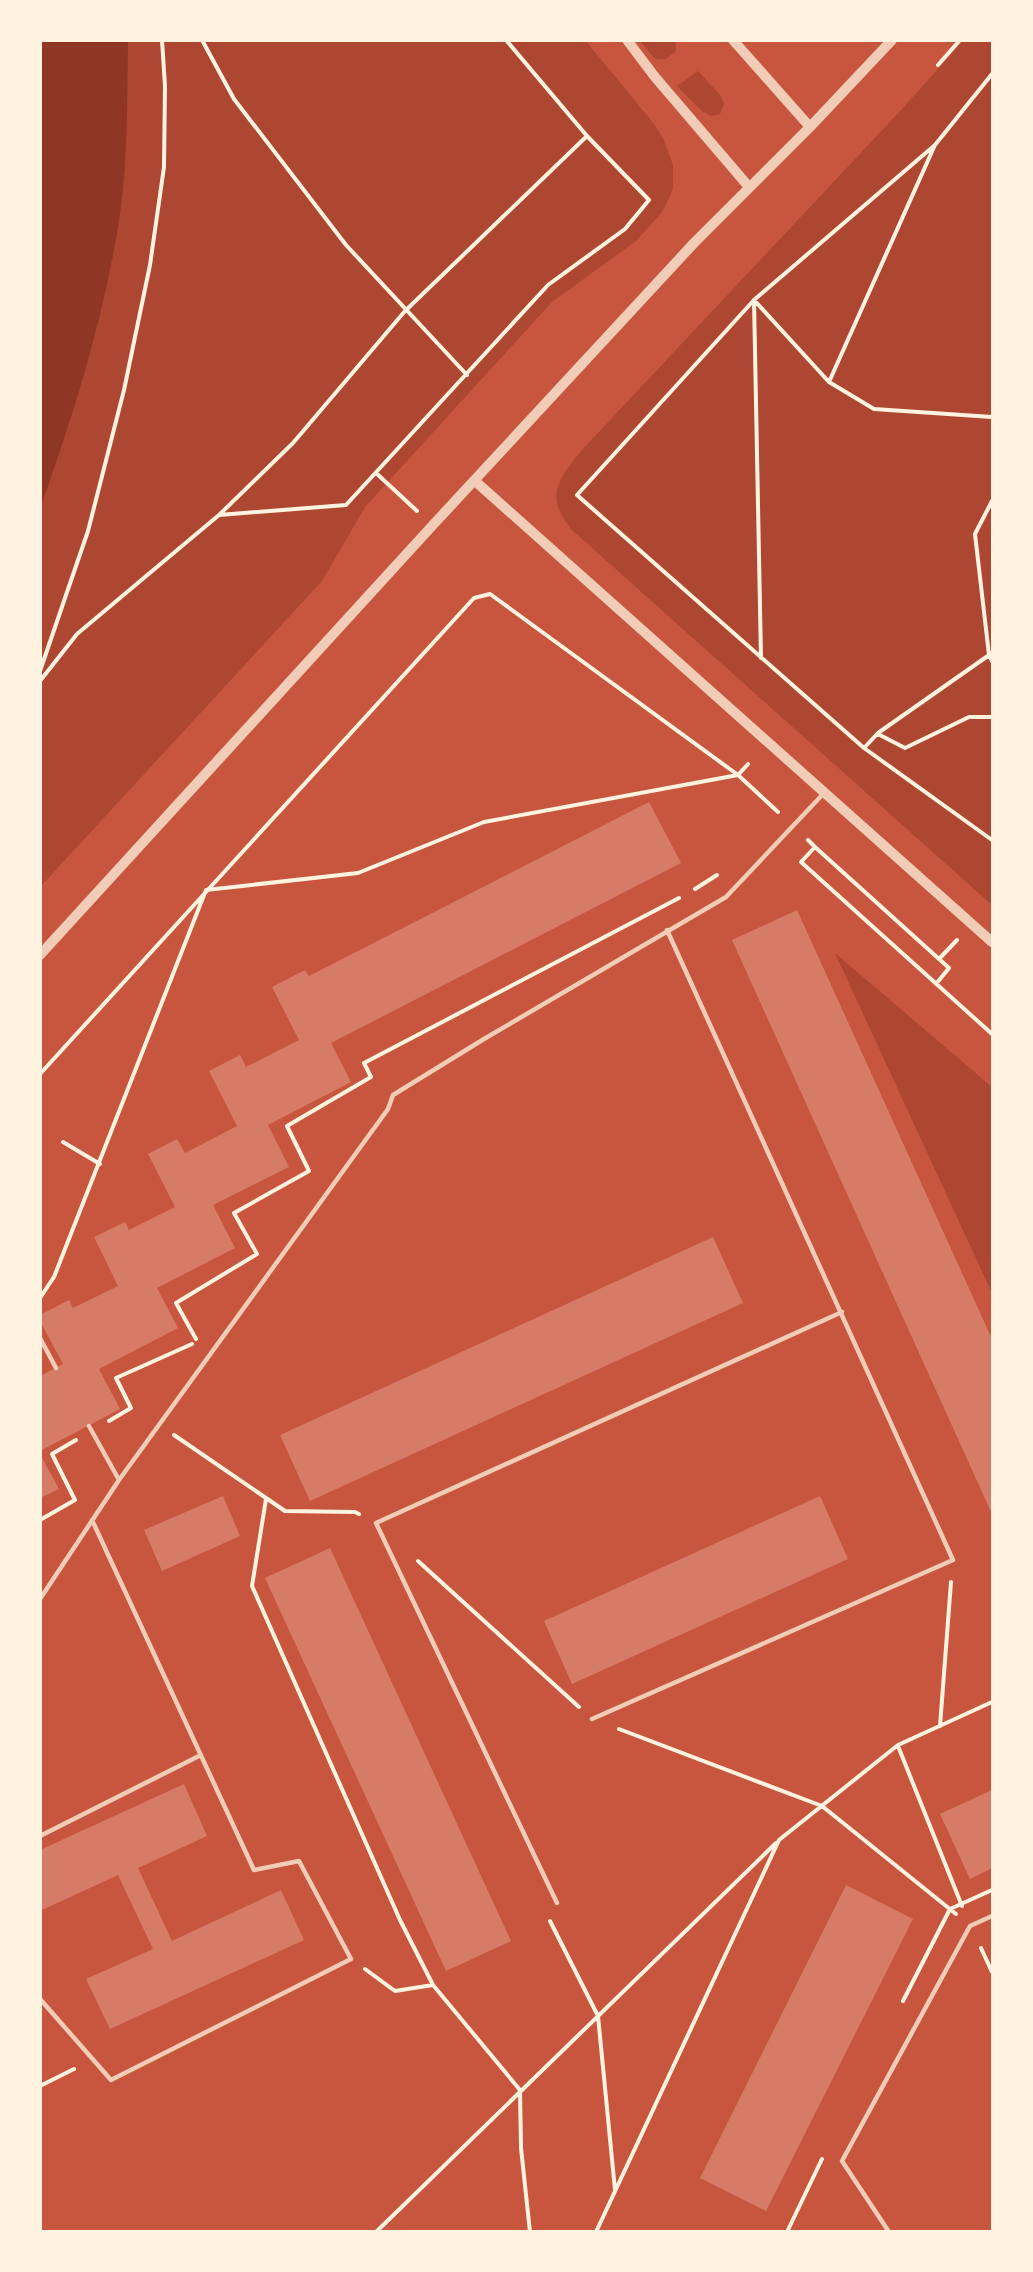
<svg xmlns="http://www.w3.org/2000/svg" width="1033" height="2272" viewBox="0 0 1033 2272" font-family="'PT Sans',sans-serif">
<rect width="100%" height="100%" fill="#c8553d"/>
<path fill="#ae4732" d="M41 41H586L654 124 663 138 673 165V189L663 211 636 241 552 302 365 507 322 581 41 886Z
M640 41H674L676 44V51L666 59H655Z
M963 41H992V905L572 530C544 496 558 480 582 450L902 109Z
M698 71 721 96 724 104 720 114 711 116 702 111 677 86Z
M835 953 992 1087V1293Z"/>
<path fill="#8f3625" d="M41 40 128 41C127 98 128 157 120 214 105 314 75 411 41 506Z"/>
<path fill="#d67c66" d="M649 802 681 863 331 1043 351 1082 268 1125 289 1167 213 1205 235 1248 157 1288 178 1328 99 1369 120 1409 40 1451V1376L63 1364 40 1321V1315L69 1300 73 1308 118 1286 94 1237 125 1222 129 1230 175 1207 148 1154 177 1139 185 1153 237 1126 209 1071 240 1055 246 1067 299 1040 272 987 305 970 309 976Z
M797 910 992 1339V1514L732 940Z
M713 1237 743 1303 310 1501 280 1435Z
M40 1454 59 1489 40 1498Z
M223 1496 240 1536 162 1571 144 1530Z
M820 1496 848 1559 572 1684 544 1621Z
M330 1548 511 1941 446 1971 265 1578Z
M184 1784 207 1836 138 1868 172 1941 281 1890 304 1940 110 2029 86 1979 153 1949 118 1875 40 1911V1850Z
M992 1790V1868L970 1879 940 1814Z
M846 1885 913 1919 766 2211 700 2178Z"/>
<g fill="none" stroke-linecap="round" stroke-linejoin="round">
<path stroke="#fff3e0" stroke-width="4" d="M202 40 234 99 346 245 467 375
M938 65 960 40
M992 74 935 145 754 300 577 495 864 748 992 840
M829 382 934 147
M376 473 417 511
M992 501 975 534 989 655 992 661
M219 515 346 505 548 285 625 229 649 200 587 136 506 40
M761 658 754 300 829 382 874 409 992 417
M40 671 88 531 124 390 150 265 164 167 165 86 162 40
M40 681 77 634 219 515 293 443 405 311 587 136
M878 734 905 748 969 717H992
M864 748 878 733 992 653
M808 840 815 847 801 862 992 1034
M815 847 949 968 936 984
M695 889 717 875
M939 959 957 940
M40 1074 474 598 490 594 738 775 778 812
M63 1142 100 1164
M40 1298 54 1277 206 890 358 873 484 822 738 775 748 764
M196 1339 176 1303 257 1254 234 1213 309 1171 287 1126 371 1077 364 1063 679 898
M109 1421 131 1408 116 1378 192 1344
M174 1435 285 1511 355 1512 359 1514
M266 1499 252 1586 400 1920 433 1985
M40 1520 75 1500 52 1454 76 1440
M418 1561 579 1707
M940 1726 951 1582
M619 1729 822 1806 956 1914
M898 1746 962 1906
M550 1921 598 2016 615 2190
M981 1948 992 1972
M365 1969 395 1991 433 1985 520 2090 521 2148 530 2232
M903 2001 950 1909 992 1890
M40 2086 74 2069
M376 2232 776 1843
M596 2232 779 1840 898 1745 992 1702
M787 2232 822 2159"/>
<path stroke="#f1ccb7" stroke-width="4.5" d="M40 1338 56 1368
M89 1426 119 1480
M40 1599 119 1480 388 1109 393 1095 484 1039 726 897 824 793
M592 1719 953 1560 667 930
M40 1836 201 1755
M557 1903 376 1523 842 1312
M40 1999 111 2080 351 1959 299 1861 254 1870 92 1520
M889 2232 842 2161 970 1926 992 1916"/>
<path stroke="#f1ccb7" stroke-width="10" d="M627 40 655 77 749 187
M733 40 810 127
M475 481 992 942
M40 955 432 526 694 243 810 127 892 40"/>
</g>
<rect width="1033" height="2272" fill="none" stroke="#fff3e0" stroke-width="84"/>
</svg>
